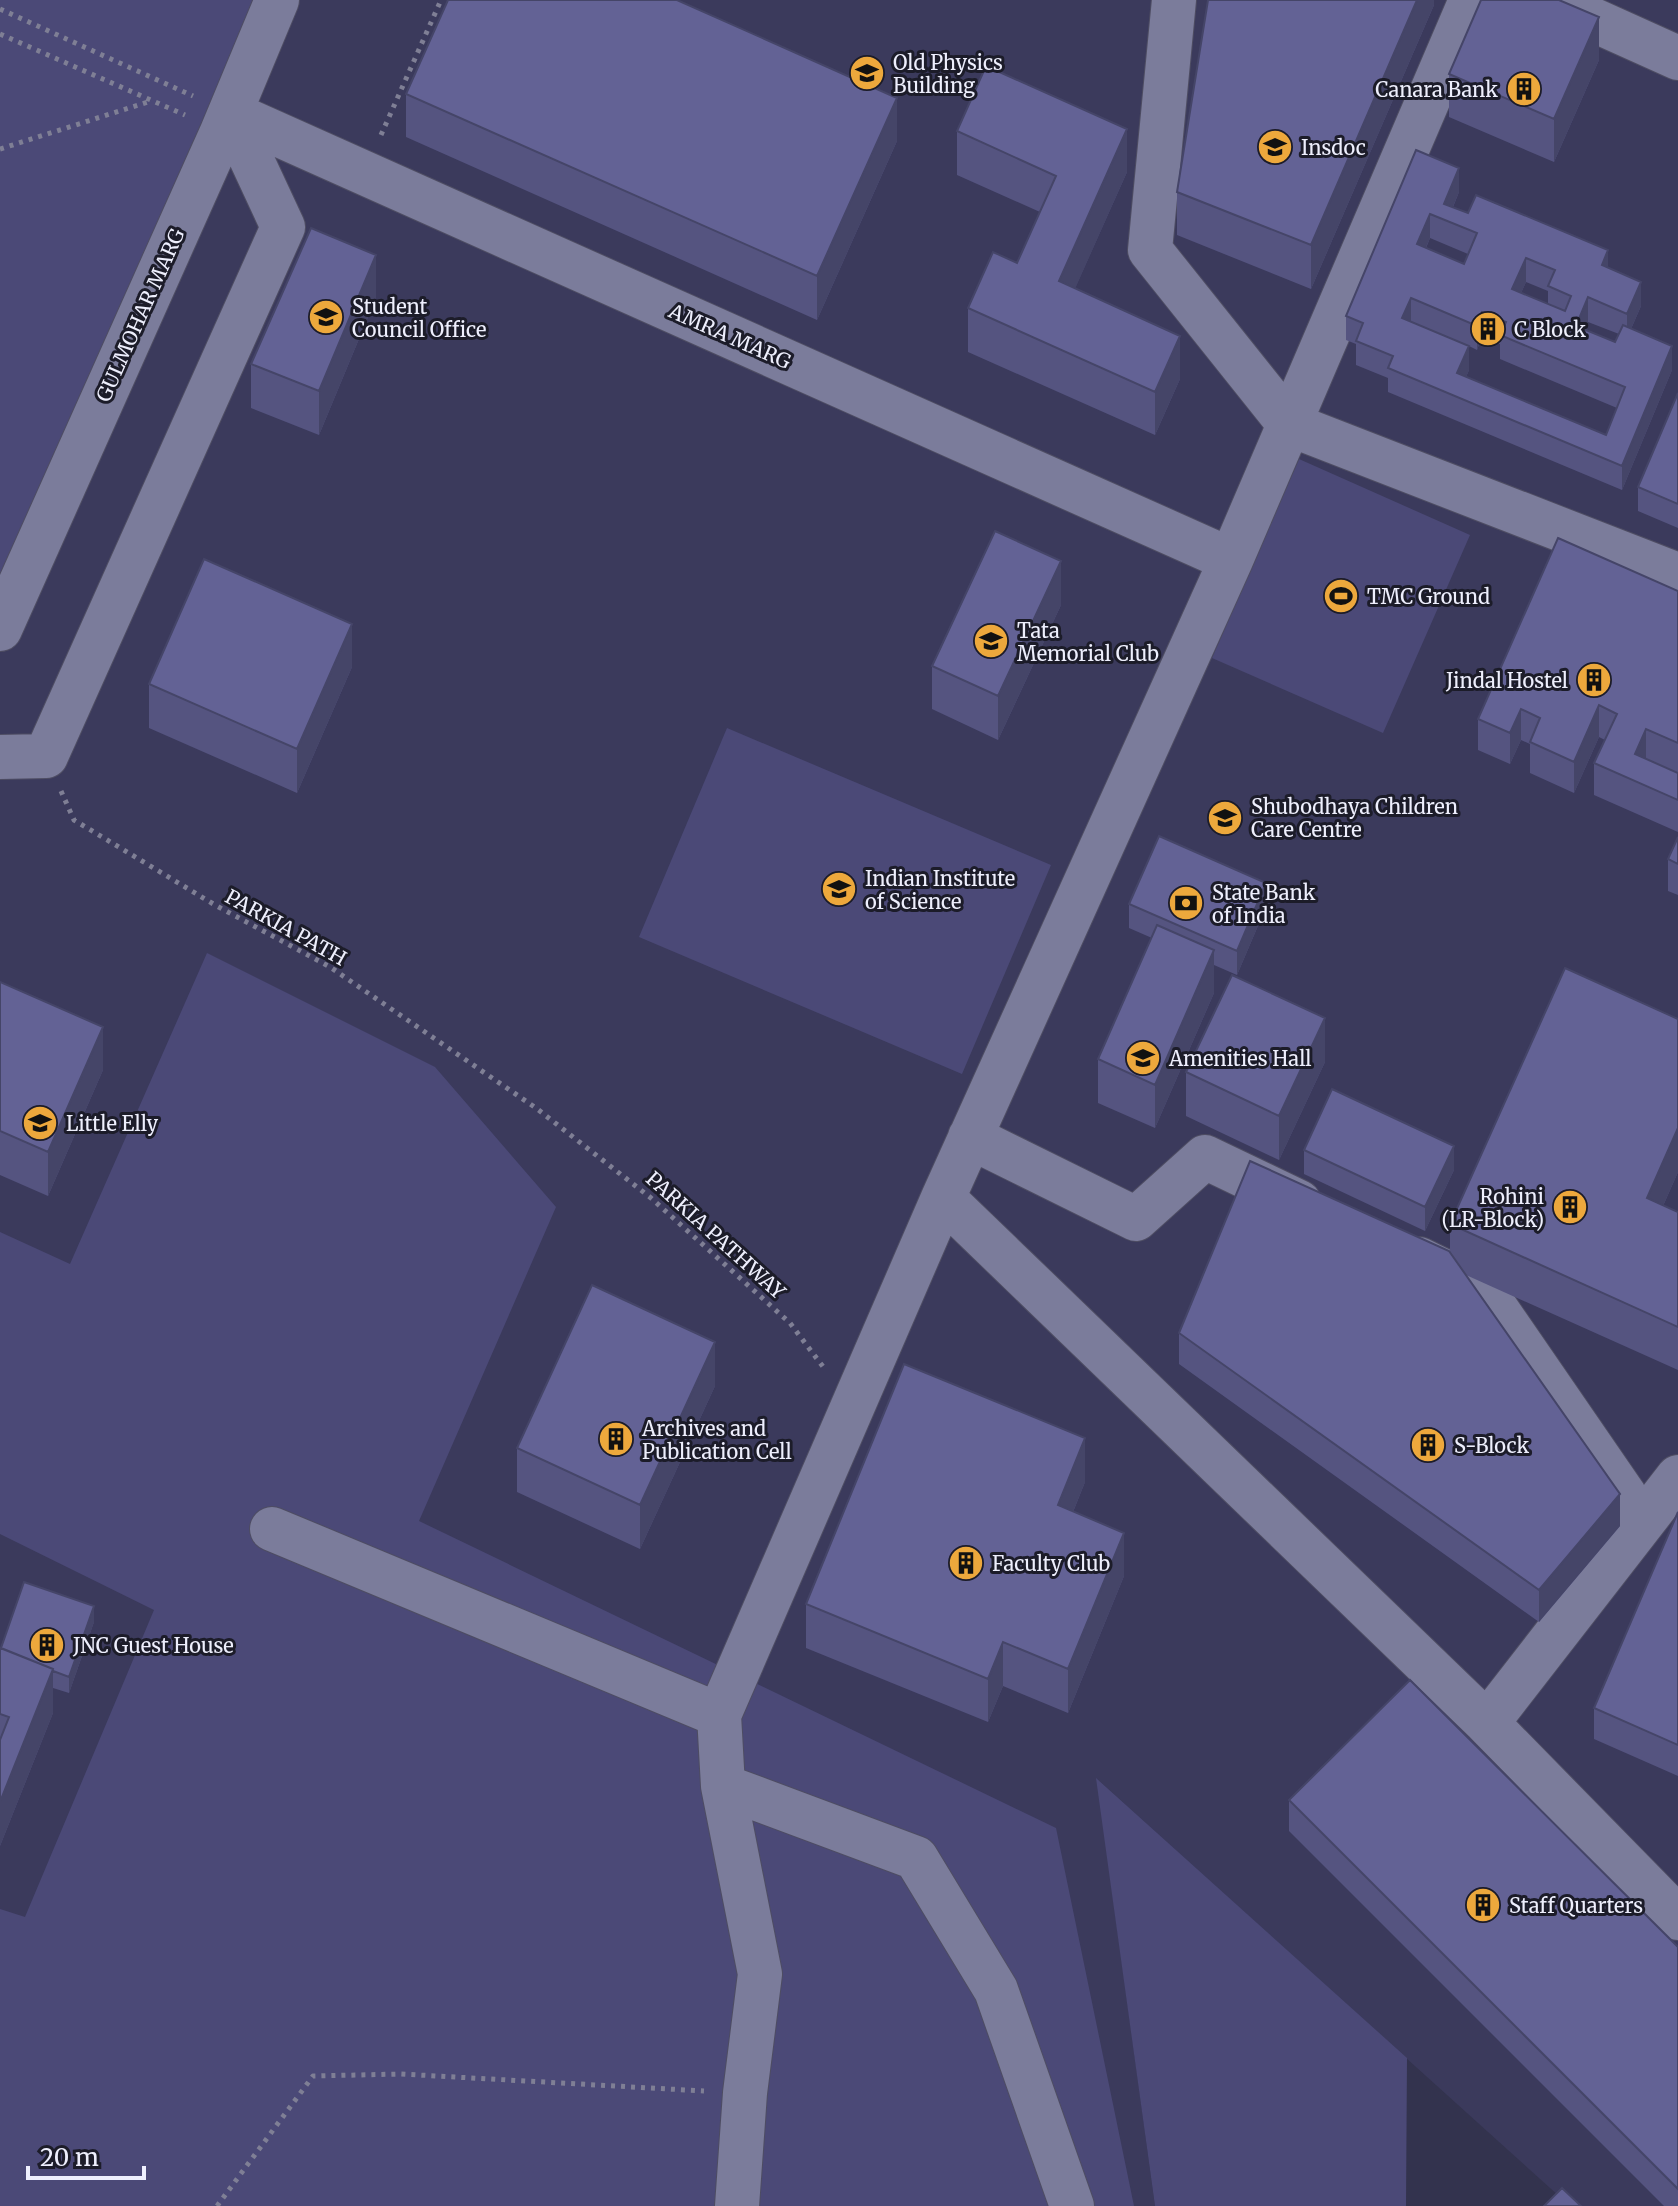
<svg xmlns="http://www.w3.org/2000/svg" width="1678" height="2206" viewBox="0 0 1678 2206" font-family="Merriweather,serif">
<rect width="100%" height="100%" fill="#33334e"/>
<path fill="#3b3a5c" d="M0 0H1678V2206H1570L1097 1779 1155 2206H0Z"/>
<path fill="#4b4977" d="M0 0H277L0 623Z
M1299 459 1470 535 1383 733 1212 658Z
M727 728 1051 865 962 1074 639 937Z
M207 953 435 1067 556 1207 419 1521 1056 1828 1134 2206H0V1909L25 1917 154 1610 0 1534V1232L70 1264Z
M1096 1778 1407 2058 1406 2206H1155Z"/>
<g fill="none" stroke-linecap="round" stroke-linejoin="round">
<g stroke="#4e4d63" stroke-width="46">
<path id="minor" d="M1174 0 1150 250 1289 424 1678 575
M1549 0 1678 58
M230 113 1231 560
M0 629 222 132 277 0
M0 757 46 756 283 227 230 113
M970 1137 1136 1219 1205 1157 1299 1202
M943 1198 1487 1723 1678 1918
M1419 1259 1484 1291 1625 1496
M272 1529 719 1715
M1487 1723 1678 1477
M723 1786 916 1858 996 1990 1072 2206
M737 2206 745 2093 760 1974 723 1786 719 1715 943 1198 1231 560 1471 0"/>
</g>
<path stroke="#7f7f95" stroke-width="5" stroke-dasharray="4 6" stroke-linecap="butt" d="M0 9 193 96
M0 34 185 115
M381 135 441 0
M0 149 151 101
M61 791 74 820 215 905 330 967 536 1108 651 1198 790 1323 824 1368
M217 2206 313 2076 401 2074 704 2091"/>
<use href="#minor" stroke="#7b7c9b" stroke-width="44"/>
</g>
<path fill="#555480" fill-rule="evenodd" d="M1434 0V5L1311 289 1177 235V192Z
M1599 60 1554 162 1449 117V74Z
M406 94 897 141 817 320 406 137Z
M957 131 1127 172 1075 288 1180 379 1155 435 968 352V308L1017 263 1040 212 957 175Z
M1416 150 1459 192 1453 207 1608 268 1641 306 1631 329 1672 370 1622 490 1388 392V378L1356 365V344L1346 340V316ZM1430 238 1468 254 1464 264 1426 248ZM1526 282 1548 291V304L1521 293ZM1588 322 1619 334 1615 342 1585 329ZM1482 336 1500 344V359L1617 408 1606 435 1466 377 1469 370V346L1477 350Z
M376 298 319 435 251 408V364Z
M1678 393V528L1638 511V487Z
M1678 591V895L1668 891V859L1678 838V832L1594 795V763L1605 740 1599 737 1574 793 1530 773V744L1521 740 1510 764 1478 750V719Z
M1061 605 998 740 932 709V666Z
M352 667 297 793 149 728V684Z
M1129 904 1266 907 1237 975 1214 965V993L1155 1128 1098 1103V1059L1152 938 1129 928Z
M0 982 103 1070 48 1196 0 1175Z
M1678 1019V1172L1663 1206 1678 1213V1370L1466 1275 1620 1526 1539 1622 1179 1364V1333L1450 1252V1224Z
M1325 1062 1279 1160 1186 1116V1072Z
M1304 1150 1454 1170 1425 1231 1304 1174Z
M715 1386 640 1549 517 1492V1448Z
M1085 1482 1073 1512 1124 1576 1068 1713 1003 1686 988 1722 806 1648V1604Z
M1678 1512V1776L1594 1739V1708Z
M94 1622 69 1693 53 1688V1713L0 1846V1648Z
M1289 1800 1678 1947V2206H1664L1289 1831Z"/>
<path fill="#454568" d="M1417 0H1434V5L1311 289V245Z
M1599 17V60L1554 162V119Z
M897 98V141L817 320V276Z
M1127 129V172L1059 325V281Z
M1459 168V192L1447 221 1444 204Z
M1430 214V238L1417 268V244Z
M1608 250V274L1602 265Z
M376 255V298L319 435V391Z
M1526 258V282L1512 313V289Z
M1641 282V306L1627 338V314Z
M1588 297V322L1576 350V326Z
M1411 298V322L1402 318Z
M1482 312V336L1477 350V326Z
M1180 336V379L1155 435V392Z
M1469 346V370L1457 398V373Z
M1672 346V370L1622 490V466Z
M1061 561V605L998 740V696Z
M352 624V667L297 793V749Z
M1599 705V737L1574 793V762Z
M1521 709V740L1510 764V733Z
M1646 729V760L1635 754Z
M1266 883V907L1237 975V951Z
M1214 950V993L1155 1128V1085Z
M1325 1018V1062L1279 1160V1116Z
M103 1027V1070L48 1196V1152Z
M1678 1128V1172L1647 1242V1198Z
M1454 1146V1170L1425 1231V1207Z
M715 1342V1386L640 1549V1505Z
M1085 1438V1482L1058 1549V1505Z
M1620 1494V1526L1539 1622V1590Z
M1124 1533V1576L1068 1713V1669Z
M94 1606V1622L69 1693V1677Z
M1003 1642V1686L988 1722V1679Z
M53 1669V1713L0 1846V1802Z"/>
<path fill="#636295" stroke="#454568" stroke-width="2" fill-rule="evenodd" d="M448 0H677L897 98 817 276 406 94Z
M1208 0H1417L1311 245 1177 192Z
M1481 0H1559L1599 17 1554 119 1449 74Z
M986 66 1127 129 1059 281 1180 336 1155 392 968 308 993 252 1017 263 1056 176 957 131Z
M1416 150 1459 168 1444 204 1468 213 1476 195 1608 250 1602 265 1641 282 1627 314 1588 297 1576 326 1615 342 1623 325 1672 346 1622 466 1388 368 1393 356 1356 341 1363 323 1346 316ZM1430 214 1477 233 1464 264 1417 244ZM1526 258 1555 270 1548 286 1571 296 1565 311 1512 289ZM1411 298 1477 326 1482 312 1506 322 1500 335 1625 387 1606 435 1457 373 1469 346 1402 318Z
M311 228 376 255 319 391 251 364Z
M1678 393V504L1638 487Z
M995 531 1061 561 998 696 932 666Z
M1558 538 1678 591V743L1646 729 1635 754 1678 773V800L1594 763 1617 714 1599 705 1574 762 1530 742 1540 718 1521 709 1510 733 1478 719Z
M204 559 352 624 297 749 149 684Z
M1159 836 1266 883 1237 951 1129 904Z
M1678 837V864L1668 859Z
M1157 925 1214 950 1155 1085 1098 1059Z
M1565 968 1678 1019V1128L1647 1198 1678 1212V1327L1450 1224Z
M1232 975 1325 1018 1279 1116 1186 1072Z
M0 982 103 1027 48 1152 0 1131Z
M1332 1089 1454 1146 1425 1207 1304 1150Z
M1250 1161 1449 1251 1620 1494 1539 1590 1179 1333Z
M592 1285 715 1342 640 1505 517 1448Z
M904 1364 1085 1438 1058 1505 1124 1533 1068 1669 1003 1642 988 1679 806 1604Z
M1678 1512V1745L1594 1708Z
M24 1582 94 1606 69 1677 53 1671V1669L1 1648Z
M0 1648 53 1669 0 1802V1740L9 1717 0 1714Z
M1410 1680 1678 1947V2189L1289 1800Z
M1562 2188 1581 2206H1544Z"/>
<defs>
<g id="university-disc" transform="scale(1.8)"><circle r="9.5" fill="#eda83c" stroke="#1c1c29"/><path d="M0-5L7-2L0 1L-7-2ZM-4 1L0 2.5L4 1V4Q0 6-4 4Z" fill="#111"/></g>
<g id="building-disc" transform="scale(1.8)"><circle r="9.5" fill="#eda83c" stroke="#1c1c29"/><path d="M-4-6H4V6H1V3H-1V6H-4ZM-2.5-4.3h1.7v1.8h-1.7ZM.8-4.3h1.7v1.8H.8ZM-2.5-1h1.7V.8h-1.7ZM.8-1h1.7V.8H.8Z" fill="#111"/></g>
<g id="stadium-disc" transform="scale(1.8)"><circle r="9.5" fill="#eda83c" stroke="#1c1c29"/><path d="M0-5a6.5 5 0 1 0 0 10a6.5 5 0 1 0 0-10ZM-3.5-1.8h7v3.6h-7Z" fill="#111"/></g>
<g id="school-disc" transform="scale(1.8)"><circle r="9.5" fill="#eda83c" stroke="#1c1c29"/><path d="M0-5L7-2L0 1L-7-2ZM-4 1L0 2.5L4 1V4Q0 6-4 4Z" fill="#111"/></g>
<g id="bank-disc" transform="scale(1.8)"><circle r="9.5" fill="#eda83c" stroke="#1c1c29"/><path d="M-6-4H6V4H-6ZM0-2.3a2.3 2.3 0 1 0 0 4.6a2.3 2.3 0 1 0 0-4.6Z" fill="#111"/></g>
</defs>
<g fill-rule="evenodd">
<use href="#university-disc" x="867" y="73"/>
<use href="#building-disc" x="1524" y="89"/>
<use href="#university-disc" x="1275" y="147"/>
<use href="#university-disc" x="326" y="317"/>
<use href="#building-disc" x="1488" y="329"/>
<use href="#stadium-disc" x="1341" y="596"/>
<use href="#university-disc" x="991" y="641"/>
<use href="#building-disc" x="1594" y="680"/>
<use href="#school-disc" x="1225" y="818"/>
<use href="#university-disc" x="839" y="889"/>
<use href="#bank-disc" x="1186" y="903"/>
<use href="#university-disc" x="1143" y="1058"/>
<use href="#school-disc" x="40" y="1123"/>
<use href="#building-disc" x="1570" y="1207"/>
<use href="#building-disc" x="616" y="1439"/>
<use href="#building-disc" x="1428" y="1445"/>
<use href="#building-disc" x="966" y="1563"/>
<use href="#building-disc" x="47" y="1645"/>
<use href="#building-disc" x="1483" y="1905"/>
</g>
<g text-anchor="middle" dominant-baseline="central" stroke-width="6" stroke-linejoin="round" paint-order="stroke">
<g font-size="20" fill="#eeeffd" stroke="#1c1c29" text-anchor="start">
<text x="893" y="62">Old Physics<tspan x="893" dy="23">Building</tspan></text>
<text x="1498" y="89" text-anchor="end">Canara Bank</text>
<text x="1301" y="147">Insdoc</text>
<text x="352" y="306">Student<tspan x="352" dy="23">Council Office</tspan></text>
<text x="1514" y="329">C Block</text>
<text x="1367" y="596">TMC Ground</text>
<text x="1017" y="630">Tata<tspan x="1017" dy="23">Memorial Club</tspan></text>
<text x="1568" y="680" text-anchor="end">Jindal Hostel</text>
<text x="1251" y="806">Shubodhaya Children<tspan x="1251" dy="23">Care Centre</tspan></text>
<text x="865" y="878">Indian Institute<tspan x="865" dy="23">of Science</tspan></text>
<text x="1212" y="892">State Bank<tspan x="1212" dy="23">of India</tspan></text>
<text x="1169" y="1058">Amenities Hall</text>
<text x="66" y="1123">Little Elly</text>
<text x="1544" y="1196" text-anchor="end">Rohini<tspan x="1544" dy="23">(LR-Block)</tspan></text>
<text x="642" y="1428">Archives and<tspan x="642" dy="23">Publication Cell</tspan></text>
<text x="1454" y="1445">S-Block</text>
<text x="992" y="1563">Faculty Club</text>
<text x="73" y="1645">JNC Guest House</text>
<text x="1509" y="1905">Staff Quarters</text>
</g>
<g font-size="20" fill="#eeeffd" stroke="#1c1c29">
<text transform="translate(140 315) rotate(-66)">GULMOHAR MARG</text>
<text transform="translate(730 336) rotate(24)">AMRA MARG</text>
<text transform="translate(286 927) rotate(29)">PARKIA PATH</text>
<text transform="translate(716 1235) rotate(42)">PARKIA PATHWAY</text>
</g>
</g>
<path d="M28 2166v12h116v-12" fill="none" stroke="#eeeffd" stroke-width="4"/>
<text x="40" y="2166" font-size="24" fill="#eeeffd" stroke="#1c1c29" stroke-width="6" paint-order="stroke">20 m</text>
</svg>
